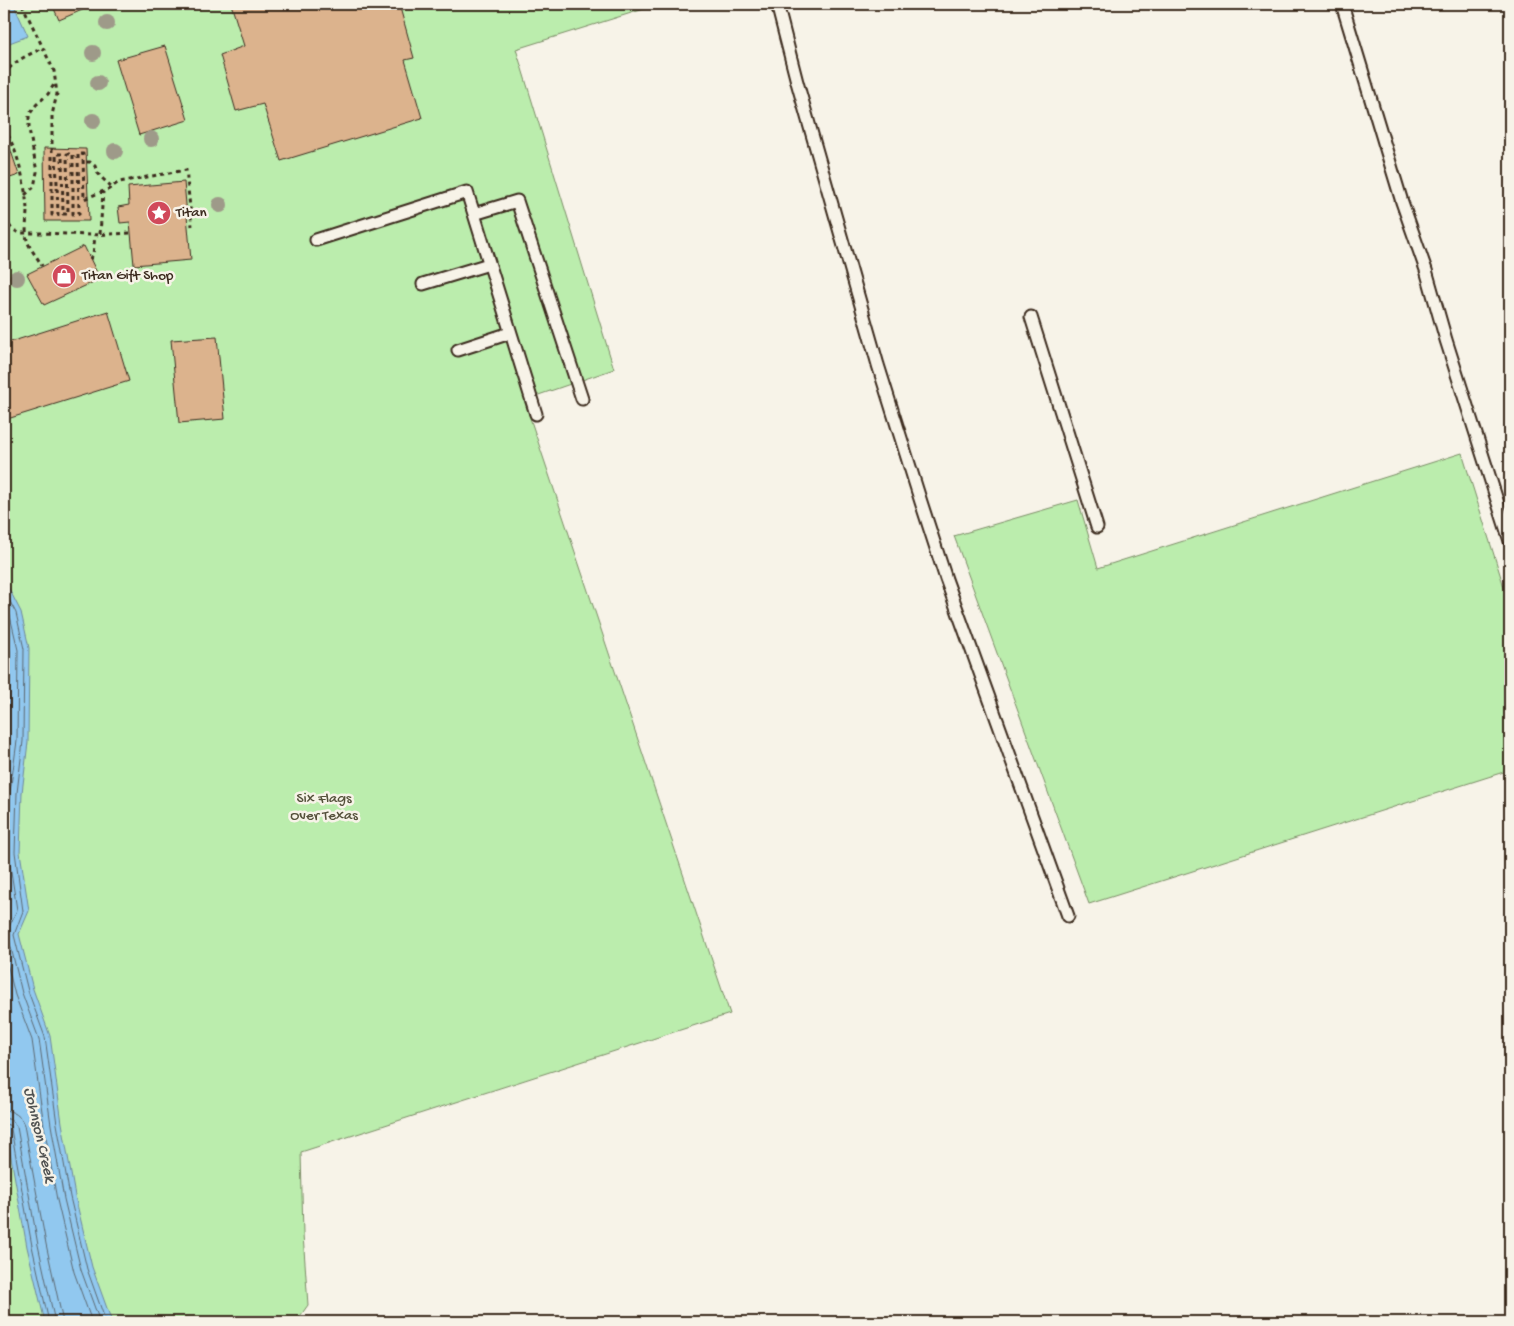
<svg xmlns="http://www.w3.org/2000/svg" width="1514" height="1326" viewBox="0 0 1514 1326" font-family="'Gochi Hand',sans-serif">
<rect width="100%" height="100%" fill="#f7f3e8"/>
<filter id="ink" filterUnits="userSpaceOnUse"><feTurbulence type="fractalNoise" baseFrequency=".02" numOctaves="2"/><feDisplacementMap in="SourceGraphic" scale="10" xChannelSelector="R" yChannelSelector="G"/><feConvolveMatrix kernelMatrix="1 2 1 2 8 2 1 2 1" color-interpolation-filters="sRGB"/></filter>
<g filter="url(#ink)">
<path fill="#bbedad" stroke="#7b8c66" d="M4 4H660L516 49 614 369 524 400 730 1014 301 1152 303 1235 308 1305 296 1322H4Z
M1462 453 1510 606V770L1089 904 954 536 1078 500 1098 568Z"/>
<path fill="#91c8ef" stroke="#6f899b" d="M4 4 14 5 28 36 4 45Z
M4 579 21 612 29 648 28 742 22 793 20 852 29 911 19 934 33 989 50 1036 62 1123 75 1196 92 1267 112 1322H45L27 1247 4 1118Z"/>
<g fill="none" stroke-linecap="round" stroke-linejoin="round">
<path stroke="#5d6972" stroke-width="1" d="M4 590 16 613 24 649 23 741 17 793 15 852 23 911 14 935 28 991 45 1037 57 1124 70 1197 87 1269 106 1322
M4 603 10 616 18 650 17 741 10 792 8 852 17 910 8 929V935L22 993 39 1039 51 1125 64 1199 81 1270 100 1322
M4 621 10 651 9 740 4 784
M4 951 15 995 32 1040 44 1126 57 1200 74 1272 92 1322
M4 1110C14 1111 21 1116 24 1125L46 1244 63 1322
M4 1118 12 1120 17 1127 38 1245 55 1322
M4 1124 9 1125 11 1129 32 1246 49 1322"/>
</g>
<path fill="#dcb38d" stroke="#3b2a1e" d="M52 4H96L59 20Z
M231 4H399L414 58 405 60 422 118 281 161 263 104 236 111 220 55 244 46Z
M165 46 188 120 139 135 116 60Z
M9 145 19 175 4 180V147Z
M44 148 86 149 89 221H45Z
M184 182 191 260 134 265 130 222 120 223 118 207 129 205 128 187Z
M84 246 100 279 44 305 27 274Z
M108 311 129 381 4 420V344Z
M217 337 225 419 179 423 171 340Z"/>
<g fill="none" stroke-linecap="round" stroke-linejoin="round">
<g stroke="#3b2a1e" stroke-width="15">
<path id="lane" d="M777 4 797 82 878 365 921 502 946 579 1068 916
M1342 4 1402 202 1426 270 1446 340 1510 541
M316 240 467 192 474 214
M423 284 489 264
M1031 317 1097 527
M458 350 510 333
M536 414 474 214 517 201 582 399"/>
</g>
<path stroke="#3b2a1e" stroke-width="3" stroke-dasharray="4 4" stroke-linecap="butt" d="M22 4 54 71 57 94 52 115V215H58L56 154H62L63 214H68L67 154H73V214H79L78 154H83L84 199 109 189 119 182 186 170 192 226
M57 4 58 7 66 4
M4 75C13 61 28 55 43 48
M4 128C18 151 25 182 27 209 27 218 25 232 27 240 29 248 38 258 42 266
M87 162H90L95 166 97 172 103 179 112 187
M25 195 34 187 37 172 29 129V115L36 105 48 94 55 83
M4 219 12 229 19 233H43L91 235 131 233
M100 234 103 192
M90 259 93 255 95 235"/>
<use href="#lane" stroke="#f7f3e8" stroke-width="11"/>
</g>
<g fill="#9e9a89">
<circle cx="107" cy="23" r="8"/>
<circle cx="93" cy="53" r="8"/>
<circle cx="98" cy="83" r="8"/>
<circle cx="93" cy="121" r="8"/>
<circle cx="151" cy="139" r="8"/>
<circle cx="115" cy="151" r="8"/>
<circle cx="220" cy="205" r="8"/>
<circle cx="17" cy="278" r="8"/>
</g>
</g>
<defs>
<g id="sight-disc" transform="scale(1.25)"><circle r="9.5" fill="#d1495b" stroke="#f7f3e8"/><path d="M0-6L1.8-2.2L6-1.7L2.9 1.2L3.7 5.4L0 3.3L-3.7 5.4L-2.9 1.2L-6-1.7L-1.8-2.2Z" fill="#fff"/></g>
<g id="shop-disc" transform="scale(1.25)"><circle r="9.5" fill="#d1495b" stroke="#f7f3e8"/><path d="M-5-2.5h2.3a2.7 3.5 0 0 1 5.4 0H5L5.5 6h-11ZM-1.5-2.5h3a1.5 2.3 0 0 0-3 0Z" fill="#fff"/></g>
</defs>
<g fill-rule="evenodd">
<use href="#sight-disc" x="159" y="213"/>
<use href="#shop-disc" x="64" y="276"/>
</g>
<g text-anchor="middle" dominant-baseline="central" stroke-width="5" stroke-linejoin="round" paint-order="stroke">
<g font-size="15" fill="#3b2a1e" stroke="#f7f3e8" text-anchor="start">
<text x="176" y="213">Titan</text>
<text x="82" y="276">Titan Gift Shop</text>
</g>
<g font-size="15" fill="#55513b" stroke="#f7f3e8">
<text x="324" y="799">Six Flags<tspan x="324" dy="17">Over Texas</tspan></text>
</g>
<g font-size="16" font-style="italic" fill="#505252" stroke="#f7f3e8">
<text transform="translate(38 1135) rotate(77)">Johnson Creek</text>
</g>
</g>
<rect width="1514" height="1326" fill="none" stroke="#f7f3e8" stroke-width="20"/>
<rect x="10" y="10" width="1494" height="1306" fill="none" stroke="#3b2a1e" stroke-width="2" filter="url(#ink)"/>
</svg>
